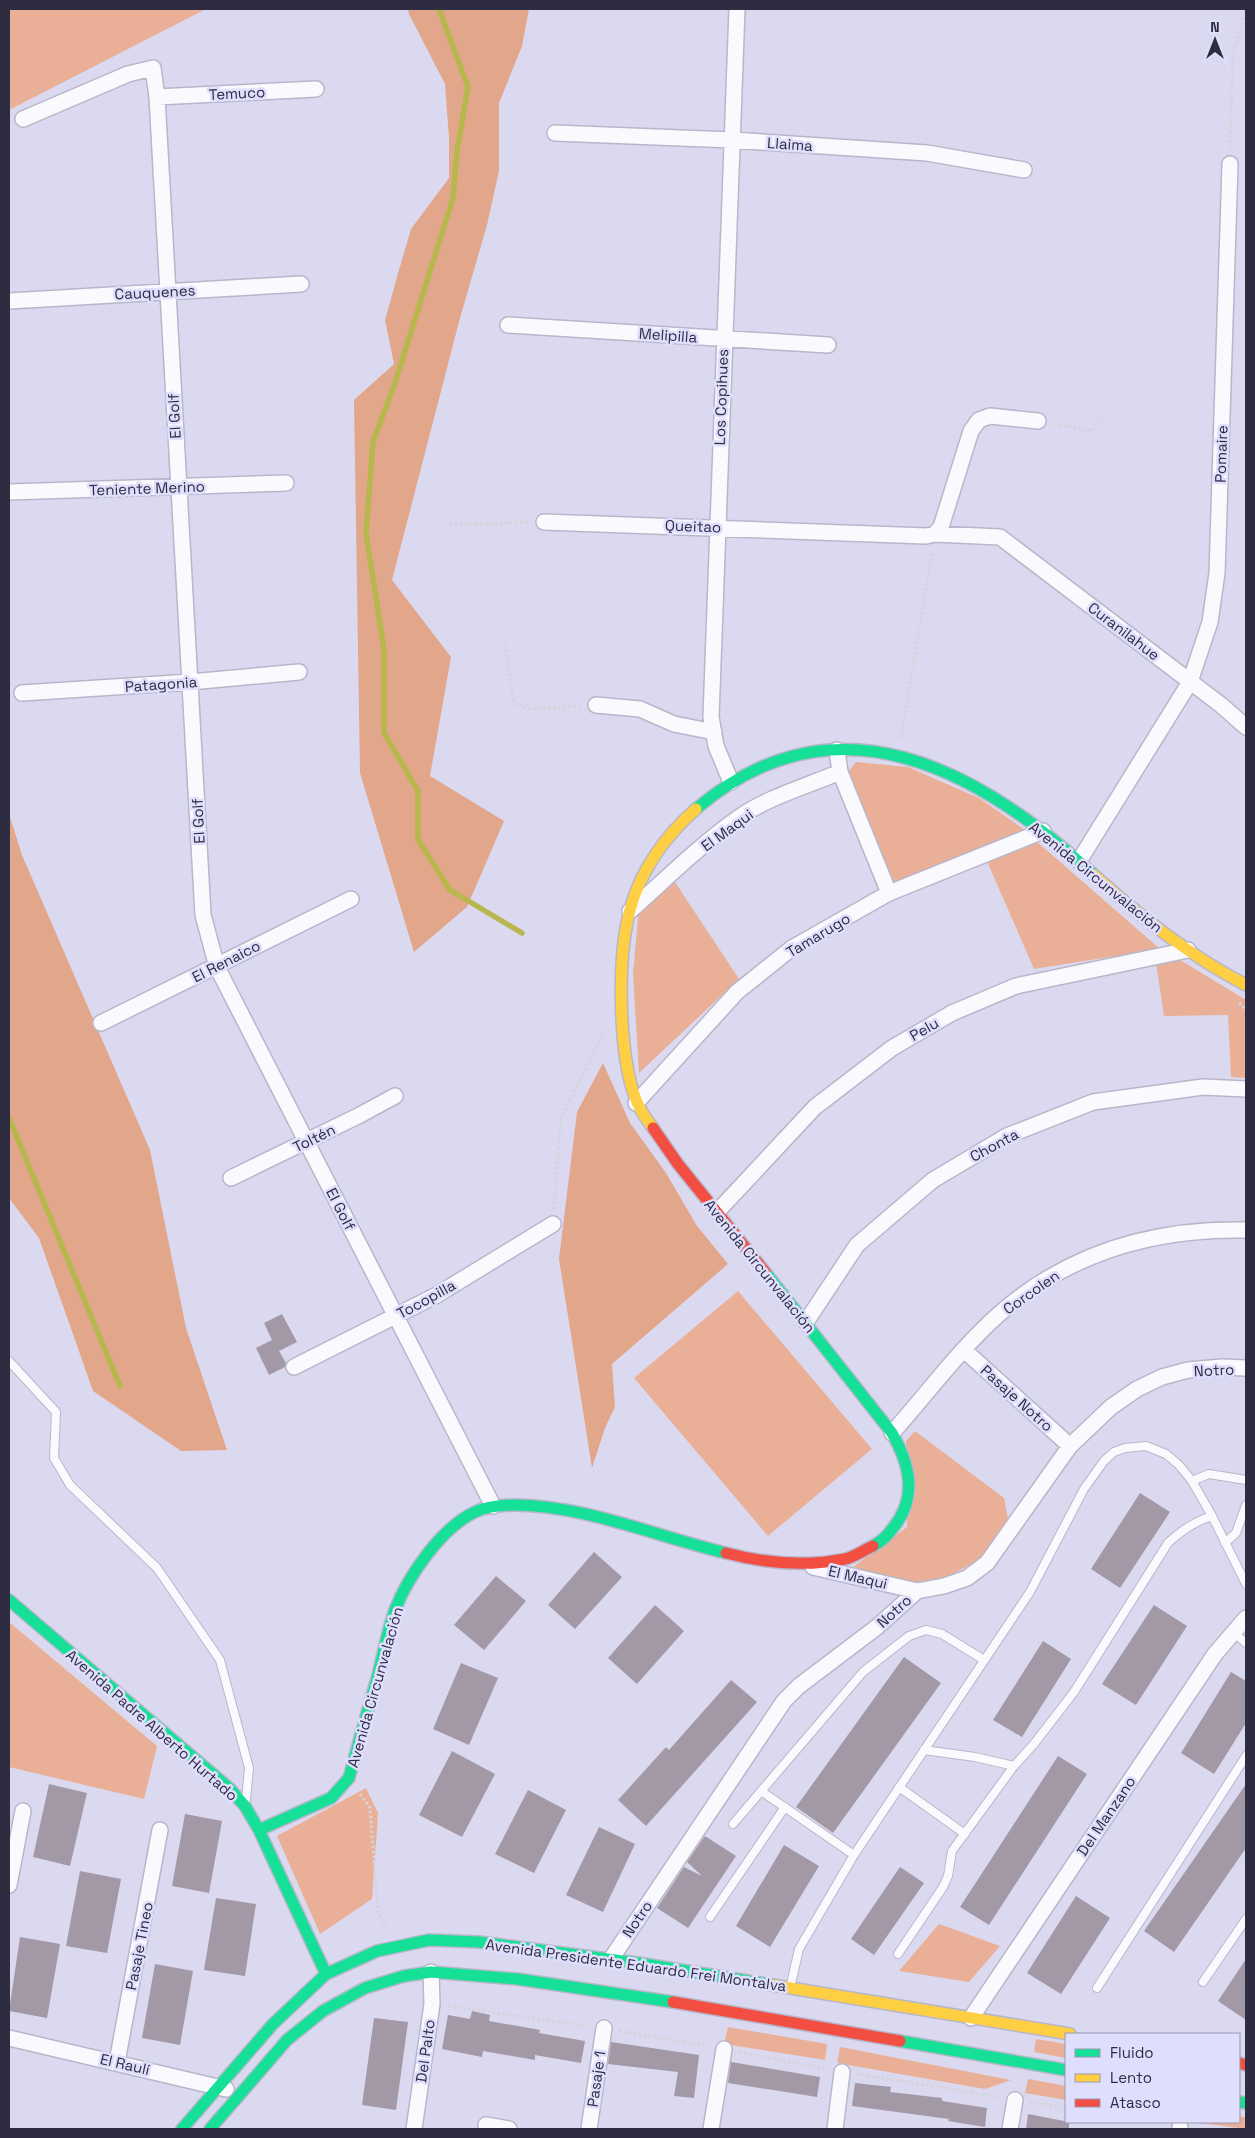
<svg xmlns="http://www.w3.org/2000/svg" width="1255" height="2138" viewBox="0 0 1255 2138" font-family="'Space Grotesk',sans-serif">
<rect width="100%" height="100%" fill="#dbd9ef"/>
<path fill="#eab097" d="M9 9H206L9 110Z
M856 762 908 767 979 798 1028 832 894 885 847 773Z
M1035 840 1160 949 1034 969 986 859Z
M673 879 739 979 639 1073 633 974 639 906Z
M1170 958 1182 961 1246 1000V1078L1231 1077 1228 1015 1164 1016 1156 963Z
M738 1291 872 1449 768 1536 634 1378Z
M915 1431 1004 1498 1008 1519 994 1541 978 1560 944 1579 915 1583 853 1567 907 1527 906 1441Z
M9 1622 157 1746 144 1799 9 1767Z
M366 1788 378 1813 372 1899 320 1934 277 1836Z
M939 1924 1000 1946 969 1982 899 1971Z
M728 2027 827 2044 825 2060 724 2044Z
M1036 2039 1066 2044V2058L1034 2052Z
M840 2047 1011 2080 985 2089 837 2063Z
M1028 2079 1066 2086V2100L1025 2093Z
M1239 2116 1246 2118V2129L1193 2122H1239Z"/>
<path fill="#e2a68b" d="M408 9H529L522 46 499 103V171L487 225 460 318 392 580 451 657 430 776 504 821 467 907 414 952 360 773 354 400 394 364 385 320 399 270 411 229 449 178V138L445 84 409 14Z
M9 814 22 855 150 1150 186 1328 227 1450 181 1451 93 1391 39 1238 9 1198Z
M603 1063 630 1123 666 1173 697 1226 728 1264 612 1364 615 1407 605 1428 592 1468 559 1259 577 1112Z"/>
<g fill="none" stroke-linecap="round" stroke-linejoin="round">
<path stroke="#b8b74d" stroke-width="5.5" d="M439 9 468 87 457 151 453 198 395 383 373 442 366 533 384 650V733L418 791V840L450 890 522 933
M9 1118 120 1386"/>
</g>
<path fill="#a298a6" d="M282 1314 297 1342 279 1351 286 1363 285 1367 269 1375 256 1348 272 1340 264 1323Z
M1140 1493 1170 1512 1120 1588 1091 1569Z
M594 1552 622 1577 575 1629 548 1605Z
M496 1576 526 1601 484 1650 454 1625Z
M655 1605 684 1631 637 1684 608 1658Z
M1154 1605 1187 1626 1136 1705 1102 1684Z
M1043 1641 1071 1659 1022 1737 993 1720Z
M904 1657 941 1683 833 1833 796 1807Z
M461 1663 498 1678 469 1745 433 1729Z
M1231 1672 1246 1681V1723L1214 1774 1181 1753Z
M731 1680 757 1702 646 1826 618 1800 666 1747 669 1750Z
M452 1751 495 1774 462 1837 419 1815Z
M1058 1756 1087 1774 989 1925 960 1907Z
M49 1784 87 1793 70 1866 33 1857Z
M1246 1784V1848L1174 1952 1144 1931Z
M528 1790 566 1810 534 1873 495 1854Z
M185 1814 222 1821 209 1893 172 1886Z
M599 1827 635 1844 603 1912 566 1895Z
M705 1836 736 1856 688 1928 657 1908 684 1867 702 1876 687 1862Z
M784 1845 819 1866 770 1947 736 1926Z
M900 1867 924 1883 874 1955 851 1939Z
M80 1871 121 1879 107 1953 66 1946Z
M1076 1896 1110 1918 1061 1994 1027 1973Z
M216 1898 256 1904 245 1976 204 1970Z
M20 1937 60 1944 47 2018 9 2011Z
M1246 1959V2020L1218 2001Z
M155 1964 193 1971 180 2045 142 2038Z
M472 2011 490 2015 489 2021 540 2030 539 2033 585 2041 581 2063 535 2055V2060L483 2051 482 2057 442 2049 448 2015 470 2019Z
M374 2018 408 2022 396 2110 362 2105Z
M611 2042 699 2055 694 2098 674 2096 678 2072 608 2064Z
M731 2062 820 2077 817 2097 728 2083Z
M855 2083 891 2087 890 2092 942 2098V2101L987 2108 985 2127 948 2121 949 2119 852 2106Z
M1028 2114 1069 2122V2129H1026Z"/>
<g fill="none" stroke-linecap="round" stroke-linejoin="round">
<g stroke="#b8b6ca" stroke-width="10">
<path id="lane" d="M9 1361 56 1412 54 1458 70 1485 157 1568 220 1660 249 1768 246 1800
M1192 1481 1209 1474 1246 1480
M1225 1543 1236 1533 1246 1505
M1233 1632 1246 1643
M924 1750 975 1757 1014 1766
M899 1787 965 1834
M761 1791 854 1855
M733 1824 863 1672 909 1636 926 1630 942 1634 984 1660
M710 1917 785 1807
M898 1954 943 1887 948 1876 952 1851 1014 1766 1034 1744 1074 1692 1168 1543C1182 1530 1194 1522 1212 1516
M1203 1982 1246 1919
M790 1988 799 1949 854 1855 1030 1592 1084 1489 1104 1461 1114 1452 1125 1448 1146 1446 1166 1454 1179 1465 1192 1481 1212 1516 1246 1584
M1097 1988 1246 1756"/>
</g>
<g stroke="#b8b6ca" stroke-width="18">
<path id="street" d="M157 97 316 89
M23 119 128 74 153 68 157 97 203 915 217 967 493 1506
M555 133 732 140 927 153 1024 170
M9 301 301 284
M508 325 828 345
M9 492 286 483
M544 522 926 536 935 534 1000 537 1221 705 1246 727
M935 534 941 527 971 431 979 420 990 416 1038 421
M22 693 190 682 299 672
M596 705 640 709 674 724 714 732
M840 772 889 893
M731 782 716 746 711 717 737 9
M1079 861 1190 682 1210 622 1217 573 1230 164
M630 911C665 880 700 845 738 818 768 797 807 786 840 772L837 750
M101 1023 351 899
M636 1103 737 992 792 948 889 893 1043 831
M231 1178 360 1115 395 1096
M717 1212 815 1107 892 1048 952 1013 1016 986 1188 950
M806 1322 857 1245 933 1180 1007 1136 1093 1102 1203 1087 1246 1089
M964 1350 1070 1446
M294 1367 435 1296 553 1224
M892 1433C927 1394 959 1350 998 1315 1069 1252 1153 1228 1246 1230
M813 1567 917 1591
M9 1885 23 1811
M611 1959 784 1701 799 1686 877 1627 917 1591 944 1586 967 1578 987 1563 1070 1446 1111 1407 1137 1389 1162 1377 1188 1370 1222 1367 1246 1368
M971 2018 1215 1654 1246 1618
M9 2038 226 2089
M117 2062 160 1830
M486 2125 509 2129
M414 2129 432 2004 431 1972
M589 2129 604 2028
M711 2129 724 2049
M835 2129 842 2072
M1010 2129 1015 2100
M1180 2129V2127"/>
</g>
<g stroke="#b8b6ca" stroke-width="14">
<path id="fast" d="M696 809C835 690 979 769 1094 875
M765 1272 892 1433C910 1465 918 1497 893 1528 888 1535 881 1542 873 1546
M9 1600 229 1788 245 1806 259 1830 326 1974
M259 1830 331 1798 349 1778C358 1745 367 1712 377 1679 383 1656 387 1632 395 1610 408 1576 442 1527 475 1512 488 1506 502 1505 516 1505 587 1506 658 1537 726 1553
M900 2041 1066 2070
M1239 2102 1246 2103
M182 2129 273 2024 326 1974 377 1951 429 1940 479 1942 638 1963 772 1985
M210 2129 287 2040 323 2011 365 1988 404 1976 431 1972 517 1979 673 2002"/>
</g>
<g stroke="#b8b6ca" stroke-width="14">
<path id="slow" d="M1094 875C1141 917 1190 956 1246 985
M653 1128C647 1120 641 1112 637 1102 618 1057 617 957 630 910 640 871 666 835 696 809
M772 1985 1070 2034"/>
</g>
<g stroke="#b8b6ca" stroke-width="14">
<path id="jam" d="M653 1128 678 1164 765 1272
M726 1553C764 1563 806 1567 845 1559 854 1557 864 1550 873 1546
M673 2002 900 2041
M1239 2063 1246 2065"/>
</g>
<path stroke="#d5d4db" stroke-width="3" stroke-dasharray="2.5 2.5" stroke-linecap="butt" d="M1230 148 1233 51 1246 13
M1054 424 1092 431 1101 416
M450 525 529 522
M505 644 514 703 529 709 580 706
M901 738 932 552
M1239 1003 1246 1010
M554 1209 561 1118 603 1033
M360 1794 370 1808 378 1911 387 1930
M448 2006 588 2026
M619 2031 708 2046
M739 2052 826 2069
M857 2074 999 2097
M1030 2102 1066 2108
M1149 2122 1165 2124"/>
<use href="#lane" stroke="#faf9fd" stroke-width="8"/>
<use href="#street" stroke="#faf9fd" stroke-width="15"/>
<use href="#fast" stroke="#16e098" stroke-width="11"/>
<use href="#slow" stroke="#ffcf43" stroke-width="11"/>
<use href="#jam" stroke="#f24e42" stroke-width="11"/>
</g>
<g text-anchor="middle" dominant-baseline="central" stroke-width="5" stroke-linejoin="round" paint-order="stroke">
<g font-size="15" fill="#2e2c40" stroke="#e0defd">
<text transform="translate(237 93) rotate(-3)">Temuco</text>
<text transform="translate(790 144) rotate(4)">Llaima</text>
<text transform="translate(155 292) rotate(-3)">Cauquenes</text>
<text transform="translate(668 335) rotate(4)">Melipilla</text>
<text transform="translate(721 397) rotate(-88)">Los Copihues</text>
<text transform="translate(174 416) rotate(-93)">El Golf</text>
<text transform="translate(1221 454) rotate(-88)">Pomaire</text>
<text transform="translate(147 488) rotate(-2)">Teniente Merino</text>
<text transform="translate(693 526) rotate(2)">Queitao</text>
<text transform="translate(1124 631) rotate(37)">Curanilahue</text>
<text transform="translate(161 684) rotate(-4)">Patagonia</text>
<text transform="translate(198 821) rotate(-93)">El Golf</text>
<text transform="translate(727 830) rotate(-36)">El Maqui</text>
<text transform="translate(1096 877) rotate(39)">Avenida Circunvalación</text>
<text transform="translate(818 935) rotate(-31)">Tamarugo</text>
<text transform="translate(226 961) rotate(-27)">El Renaico</text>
<text transform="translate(924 1029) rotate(-30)">Pelu</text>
<text transform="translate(314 1138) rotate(-26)">Toltén</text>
<text transform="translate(994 1145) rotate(-28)">Chonta</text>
<text transform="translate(341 1209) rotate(63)">El Golf</text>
<text transform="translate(760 1266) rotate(51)">Avenida Circunvalación</text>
<text transform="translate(1031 1292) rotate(-35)">Corcolen</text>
<text transform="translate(426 1299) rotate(-29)">Tocopilla</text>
<text transform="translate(1214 1370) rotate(-3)">Notro</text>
<text transform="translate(1017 1398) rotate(42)">Pasaje Notro</text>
<text transform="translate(858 1577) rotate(13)">El Maqui</text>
<text transform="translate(894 1611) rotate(-42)">Notro</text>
<text transform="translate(375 1687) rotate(-74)">Avenida Circunvalación</text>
<text transform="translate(152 1725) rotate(41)">Avenida Padre Alberto Hurtado</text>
<text transform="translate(1106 1816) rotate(-56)">Del Manzano</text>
<text transform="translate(637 1919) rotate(-56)">Notro</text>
<text transform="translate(139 1946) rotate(-79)">Pasaje Tineo</text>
<text transform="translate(636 1965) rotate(8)">Avenida Presidente Eduardo Frei Montalva</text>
<text transform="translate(425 2051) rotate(-82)">Del Palto</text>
<text transform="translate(125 2064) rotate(13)">El Raulí</text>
<text transform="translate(596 2079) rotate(-82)">Pasaje 1</text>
</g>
</g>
<rect width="1255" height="2138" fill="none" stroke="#2e2c40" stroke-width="20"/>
<rect x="1065" y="2033" width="175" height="90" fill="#e0defd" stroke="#9997b1"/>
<rect x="1075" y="2049" width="25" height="8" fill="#16e098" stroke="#9997b1"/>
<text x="1110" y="2058" font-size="15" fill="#2e2c40">Fluido</text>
<rect x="1075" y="2074" width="25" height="8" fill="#ffcf43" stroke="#9997b1"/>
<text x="1110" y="2083" font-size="15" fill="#2e2c40">Lento</text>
<rect x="1075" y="2099" width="25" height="8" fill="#f24e42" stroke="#9997b1"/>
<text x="1110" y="2108" font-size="15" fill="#2e2c40">Atasco</text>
<g transform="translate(1215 40)" stroke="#e0defd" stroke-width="4" paint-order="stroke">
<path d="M0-4L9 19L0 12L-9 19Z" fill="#2e2c40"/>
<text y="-8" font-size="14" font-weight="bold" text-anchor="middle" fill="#2e2c40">N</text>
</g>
</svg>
